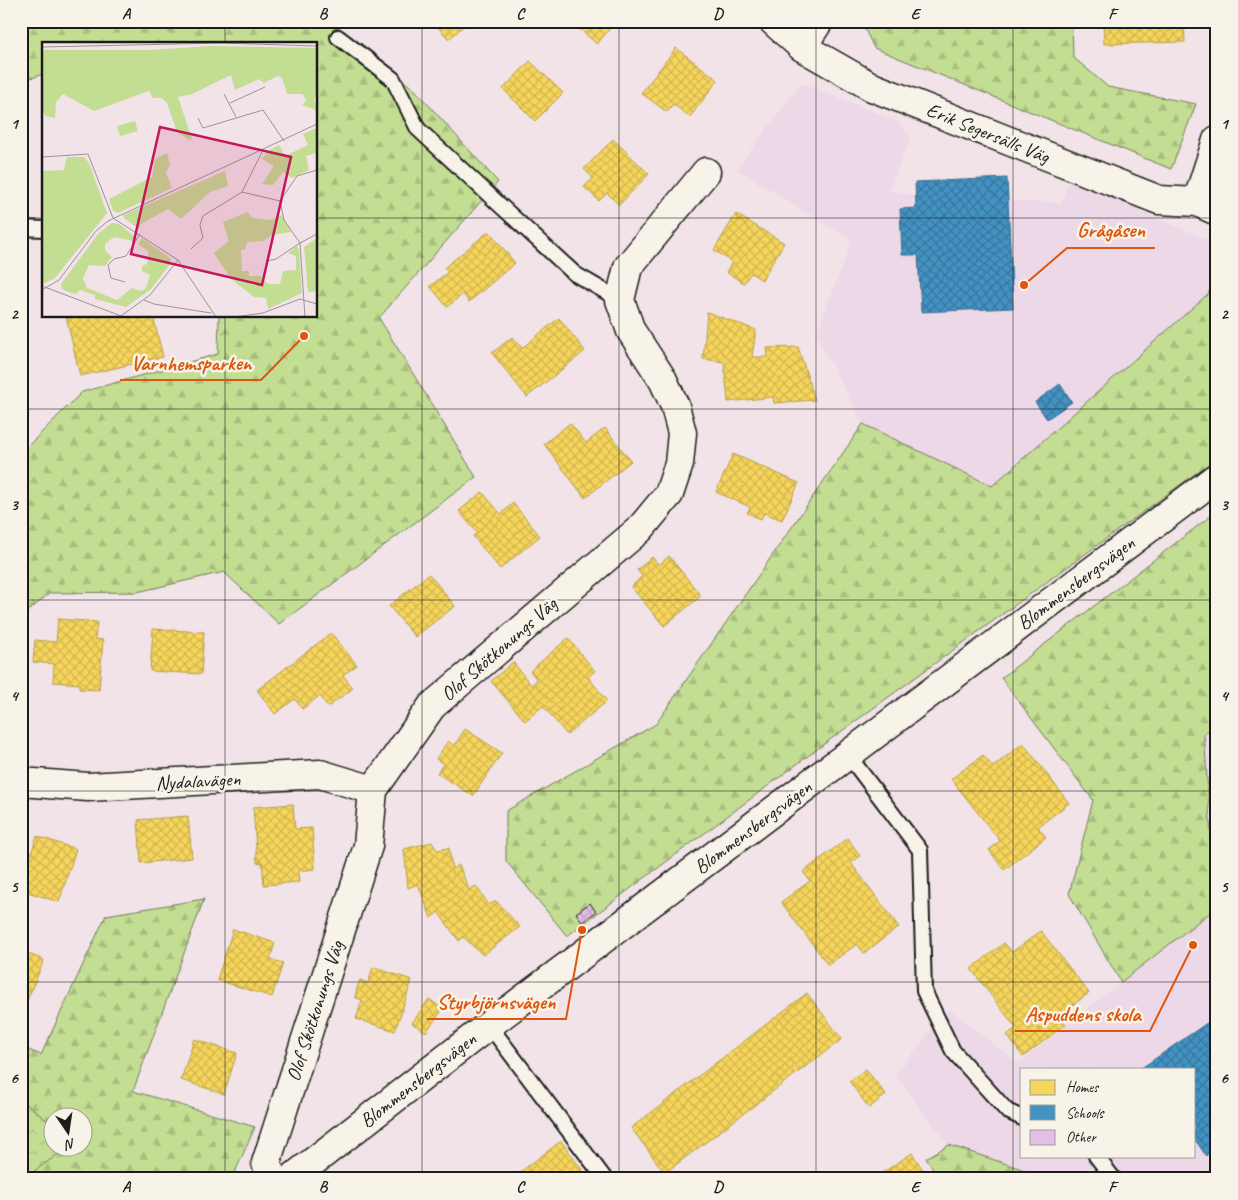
<svg xmlns="http://www.w3.org/2000/svg" width="1238" height="1200" viewBox="0 0 1238 1200" font-family="Caveat,sans-serif">
<defs>
<pattern id="forest-firs" width="22" height="20" patternUnits="userSpaceOnUse" patternTransform="scale(1.25)"><rect width="22" height="20" fill="#c3dd93"/><path d="M5 1l3.5 6h-7zM16 11l3.5 6h-7z" fill="#a7bd7e"/></pattern>
<pattern id="park-crowns" width="20" height="18" patternUnits="userSpaceOnUse" patternTransform="scale(1.25)"><rect width="20" height="18" fill="#c3dd93"/><path d="M2 6a3 3 0 1 1 6 0M12 15a3 3 0 1 1 6 0" fill="none" stroke="#a7bd7e"/></pattern>
<pattern id="homes-cross-hatch" width="8" height="8" patternUnits="userSpaceOnUse" patternTransform="scale(1.25)"><rect width="8" height="8" fill="#f6d55c"/><path d="M0 0l8 8M0 8l8-8" fill="none" stroke="#d2b64f"/></pattern>
<pattern id="schools-cross-hatch" width="8" height="8" patternUnits="userSpaceOnUse" patternTransform="scale(1.25)"><rect width="8" height="8" fill="#4393c3"/><path d="M0 0l8 8M0 8l8-8" fill="none" stroke="#37779e"/></pattern>
<pattern id="building-cross-hatch" width="8" height="8" patternUnits="userSpaceOnUse" patternTransform="scale(1.25)"><rect width="8" height="8" fill="#e3bee8"/><path d="M0 0l8 8M0 8l8-8" fill="none" stroke="#c2a3c6"/></pattern>
</defs>
<rect width="100%" height="100%" fill="#f1e3e8"/>
<filter id="ink" filterUnits="userSpaceOnUse"><feTurbulence type="fractalNoise" baseFrequency=".02" numOctaves="2"/><feDisplacementMap in="SourceGraphic" scale="10" xChannelSelector="R" yChannelSelector="G"/><feConvolveMatrix kernelMatrix="1 2 1 2 8 2 1 2 1" color-interpolation-filters="sRGB"/></filter>
<g filter="url(#ink)">
<path fill="#edd8e8" fill-rule="evenodd" d="M801 83 895 120 911 137 889 190 915 196V182L1007 178 1009 201 1061 203 1069 181 1215 243 1217 276 1208 294 992 486 863 424 816 335 852 241 737 169Z
M1217 723V1179H1052L949 1145 895 1075 949 1009 1018 1063 1216 908 1204 734ZM1022 1069H1194V1156H1022Z"/>
<path fill="url(#forest-firs)" stroke="#707c58" fill-rule="evenodd" d="M21 21H332L416 91 498 182 379 318 476 477 279 624 224 572 137 592 50 593 21 617V453L82 392 218 354 219 316H316V44H44V74L31 78 21 71Z
M861 21H1072L1073 57 1108 87 1196 104 1171 169 874 48Z
M1217 276V458L820 747 567 936 506 861V811L656 724 863 424 992 486 1208 294Z
M1217 511V723L1204 734 1216 908 1121 982 1069 894 1093 800 1001 678Z
M204 899 133 1091 255 1127 232 1179H21V1047L41 1055 106 915ZM52 1118H82V1148H52Z
M949 1145 1052 1179H939L926 1158Z"/>
<path fill="url(#park-crowns)" stroke="#707c58" d="M21 1099 52 1125V1148H67L23 1179H21Z"/>
<path fill="url(#homes-cross-hatch)" stroke="#b59e49" d="M432 21H469L449 39Z
M570 21H616L597 44Z
M1103 21H1184L1185 42 1104 44Z
M676 48 718 80 690 117 673 104 667 112 641 93Z
M530 61 563 93 535 121 503 89Z
M613 139 649 174 619 205 607 193 599 201 584 187 593 178 584 169Z
M736 214 784 243 762 280 751 273 744 283 726 272 732 262 714 250Z
M489 231 515 263 469 302 463 294 447 307 430 286 448 272 444 268Z
M707 312 756 330 752 357H768L767 348 798 347 815 400 774 403 773 397 728 402 724 362 703 359Z
M66 316H153L163 357 80 376Z
M559 318 585 351 527 397 492 353 512 337 522 348Z
M570 423 586 443 605 428 631 461 585 498 544 444Z
M733 454 799 483 782 520 764 513 761 519 747 513 750 507 716 492Z
M482 492 501 514 513 503 540 536 500 569 473 536 477 533 459 511Z
M669 556 701 596 664 626 631 587 642 576 637 570 652 557 659 565Z
M429 574 455 606 415 637 389 606Z
M58 619 97 622 95 639 103 640 99 690 79 689 80 684 53 682 54 664 33 662 35 640 56 642Z
M153 629 204 632 201 674 150 671Z
M331 633 357 665 343 675 353 688 328 707 320 696 302 709 295 699 275 714 257 690Z
M568 638 595 671 588 677 607 701 567 735 543 706 525 721 491 681 513 662 531 685 537 680 530 671Z
M465 729 502 753 473 796 437 773 443 764 436 759 448 741 454 746Z
M1023 743 1069 803 1038 827 1046 837 1004 870 989 850 1000 841 951 779 983 755 993 767Z
M293 804 295 829 312 828 315 869 298 871 299 882 264 885 262 862 257 863 253 807Z
M188 816 192 858 141 863 138 820Z
M37 836 76 849 59 902 21 890V883Z
M848 838 860 856 851 863 899 927 864 953 857 944 828 965 781 902 810 881 803 872Z
M432 842 437 850 449 848 452 869 459 865 469 890 476 886 489 905 496 901 520 927 483 955 463 937 459 941 438 912 431 918 418 884 408 888 404 849Z
M233 929 275 943 270 959 283 963 272 997 217 980Z
M1041 931 1089 993 1059 1015 1066 1024 1023 1057 1007 1035 1016 1028 971 969 1004 943 1012 952Z
M21 951 44 960 21 1015Z
M373 967 412 980 395 1031 356 1019 362 1000 355 997 357 988 360 980 368 983Z
M807 993 842 1039 665 1173 631 1128Z
M429 999 443 1009 426 1032 412 1023Z
M194 1039 237 1053 224 1094 181 1080Z
M866 1069 886 1095 869 1108 849 1081Z
M561 1141 589 1179H511Z
M912 1153 929 1179H873Z"/>
<path fill="url(#schools-cross-hatch)" stroke="#376f91" d="M1007 178 1013 308 921 312 918 255H902L900 209 916 208 915 182Z
M1060 384 1072 402 1047 419 1035 402Z
M1217 1016V1146L1206 1156 1194 1138V1069H1140Z"/>
<path fill="url(#building-cross-hatch)" stroke="#1c1c1c" d="M590 903 596 912 582 922 576 913Z"/>
<g fill="none" stroke-linecap="round" stroke-linejoin="round">
<g stroke="#1c1c1c" stroke-width="18">
<path id="service" d="M338 37 393 79 418 129 502 207 575 274 620 300
M21 228 44 229
M848 755 920 850 924 991 953 1051 1007 1111 1022 1118
M489 1025 605 1179
M1096 1156 1114 1179"/>
</g>
<g stroke="#1c1c1c" stroke-width="31">
<path id="minor" d="M773 21 802 47 872 87 1159 200 1197 202 1217 211
M802 47 819 21
M1197 202 1217 140
M21 782 88 787 320 774 373 790
M273 1179 266 1163 368 846 373 790 432 706 640 529 669 494 679 464 682 433 675 406 663 380 631 331 620 300 628 267 706 172
M291 1179 489 1025 1217 477"/>
</g>
<use href="#service" stroke="#f7f3e8" stroke-width="14"/>
<use href="#minor" stroke="#f7f3e8" stroke-width="28"/>
</g>
</g>
<path fill="none" stroke="#1c1c1c" stroke-width="1" stroke-opacity="0.55" d="M225 21V44M422 21V1179M619 21V1179M816 21V1179M1013 21V1179M21 218H44M316 218H1217M225 316V1179M21 409H1217M21 600H1217M21 791H1217M21 982H1217"/>
<g text-anchor="middle" dominant-baseline="central" stroke-width="5" stroke-linejoin="round" paint-order="stroke">
<g font-size="20" fill="#1c1c1c" stroke="#f7f3e8">
<text transform="translate(988 133) rotate(22)">Erik Segersälls Väg</text>
<text transform="translate(1076 583) rotate(-37)">Blommensbergsvägen</text>
<text transform="translate(499 649) rotate(-41)">Olof Skötkonungs Väg</text>
<text transform="translate(198 781) rotate(-3)">Nydalavägen</text>
<text transform="translate(753 827) rotate(-37)">Blommensbergsvägen</text>
<text transform="translate(315 1011) rotate(-72)">Olof Skötkonungs Väg</text>
<text transform="translate(418 1080) rotate(-38)">Blommensbergsvägen</text>
</g>
</g>
<g transform="translate(42 42)">
<rect width="275" height="275" fill="#f1e3e8"/>
<path d="M168 4 275 6V52L272 57 275 68 260 63 264 59 261 52H245L240 36 236 34 222 41 217 37 193 48 189 33 150 52 136 55 150 97 147 98 135 90 125 61 120 56H111L107 49 52 69 21 52 14 60 13 76 4 74 0 68V8H107ZM272 87H275V111L264 114 267 128 250 136 241 130 231 143 220 142 232 124 220 117 226 109 237 103 243 114 266 103 261 92ZM125 111 128 122 124 131 130 146 76 171 71 169 67 157 110 135 113 117ZM183 129 186 144 168 150 139 177 126 167 99 182 97 187 82 176 81 173ZM206 170 210 176 229 178 240 173 249 190 230 193 221 199 205 200 203 208H199L200 229H207V234H218L226 242H238L241 229 254 228V214L246 211 255 204 257 208 260 251 226 267 224 256 212 255 189 237 172 211 187 199 181 180ZM70 181 77 182 93 195 91 199 72 195 63 202V208L70 215 63 224 47 223 41 236 45 246 75 258 90 246 99 249 104 246 108 233 100 229V224L105 222 107 210 96 202 100 196 128 216 129 221 109 247 84 265 53 257V253L38 248 34 252 29 251 20 247 19 242 56 192ZM275 196V249L266 250 262 205Z" fill="#c3dd93"/>
<path d="M258 112 263 126 249 131 240 120ZM25 115H42L47 121 65 171 13 236 3 241 0 240V129L22 128ZM52 204 69 215 63 224 40 221Z" fill="#c3dd93"/>
<path d="M93 79 96 89 78 94 75 84Z" fill="#c3dd93"/>
<path fill="none" stroke="#9c9396" stroke-width="1" d="M0 5 179 1 275 4M182 52 194 75M188 61 223 45M156 76 161 86 221 68 242 99M0 115 46 112 71 176 136 218 174 275M275 128 255 134 238 159 242 178 258 201 275 192M200 150 238 159M149 207 161 196 158 183 161 174 200 150 220 110M225 219 234 217 258 201 263 275M83 240 69 236 66 223 72 217 84 214 98 192M0 244 79 274M0 248 17 238 54 189 66 179 275 82M102 258 112 262 169 271M79 274 108 253 136 218M193 275 221 271 258 257 275 262"/>
<path fill="#c2185b" fill-opacity="0.15" stroke="#c2185b" stroke-width="2.5" d="M118 85 249 115 220 243 89 212Z"/>
<rect width="275" height="275" fill="none" stroke="#1c1c1c" stroke-width="2.5"/>
</g>
<path fill="none" stroke="#de560d" stroke-width="2" d="M1024 285L1067 248H1155M304 336L261 380H120M582 930L566 1019H427M1193 945L1150 1031H1015"/>
<g fill="#de560d" stroke="#f7f3e8" stroke-width="2">
<circle cx="1024" cy="285" r="5"/>
<circle cx="304" cy="336" r="5"/>
<circle cx="582" cy="930" r="5"/>
<circle cx="1193" cy="945" r="5"/>
</g>
<g font-size="21" text-anchor="middle" font-weight="bold" fill="#de560d" stroke="#f7f3e8" stroke-width="5" stroke-linejoin="round" paint-order="stroke">
<text x="1111" y="237">Grågåsen</text>
<text x="191" y="370">Varnhemsparken</text>
<text x="496" y="1009">Styrbjörnsvägen</text>
<text x="1083" y="1021">Aspuddens skola</text>
</g>
<rect width="1238" height="1200" fill="none" stroke="#f7f3e8" stroke-width="55"/>
<rect x="1020" y="1068" width="175" height="90" fill="#f7f3e8" stroke="#9f9d96"/>
<rect x="1030" y="1080" width="25" height="15" fill="#f6d55c" stroke="#9f9d96"/>
<text x="1066" y="1092" font-size="15" fill="#1c1c1c">Homes</text>
<rect x="1030" y="1105" width="25" height="15" fill="#4393c3" stroke="#9f9d96"/>
<text x="1066" y="1118" font-size="15" fill="#1c1c1c">Schools</text>
<rect x="1030" y="1130" width="25" height="15" fill="#e3bee8" stroke="#9f9d96"/>
<text x="1066" y="1142" font-size="15" fill="#1c1c1c">Other</text>
<g transform="translate(68 1132) rotate(167)"><circle r="24" fill="#f7f3e8" stroke="#9f9d96"/>
<path d="M0-4L9 19L0 12L-9 19Z" fill="#1c1c1c"/>
<text y="-8" font-size="14" font-weight="bold" text-anchor="middle" fill="#1c1c1c">N</text>
</g>
<rect x="28" y="28" width="1182" height="1144" fill="none" stroke="#1c1c1c" stroke-width="2"/>
<g font-size="16" text-anchor="middle" font-weight="bold" fill="#1c1c1c">
<text x="126" y="19">A</text>
<text x="323" y="19">B</text>
<text x="520" y="19">C</text>
<text x="718" y="19">D</text>
<text x="915" y="19">E</text>
<text x="1112" y="19">F</text>
<text x="14" y="129">1</text>
<text x="1224" y="129">1</text>
<text x="14" y="319">2</text>
<text x="1224" y="319">2</text>
<text x="14" y="510">3</text>
<text x="1224" y="510">3</text>
<text x="14" y="701">4</text>
<text x="1224" y="701">4</text>
<text x="14" y="892">5</text>
<text x="1224" y="892">5</text>
<text x="14" y="1083">6</text>
<text x="1224" y="1083">6</text>
<text x="126" y="1192">A</text>
<text x="323" y="1192">B</text>
<text x="520" y="1192">C</text>
<text x="718" y="1192">D</text>
<text x="915" y="1192">E</text>
<text x="1112" y="1192">F</text>
</g>
</svg>
